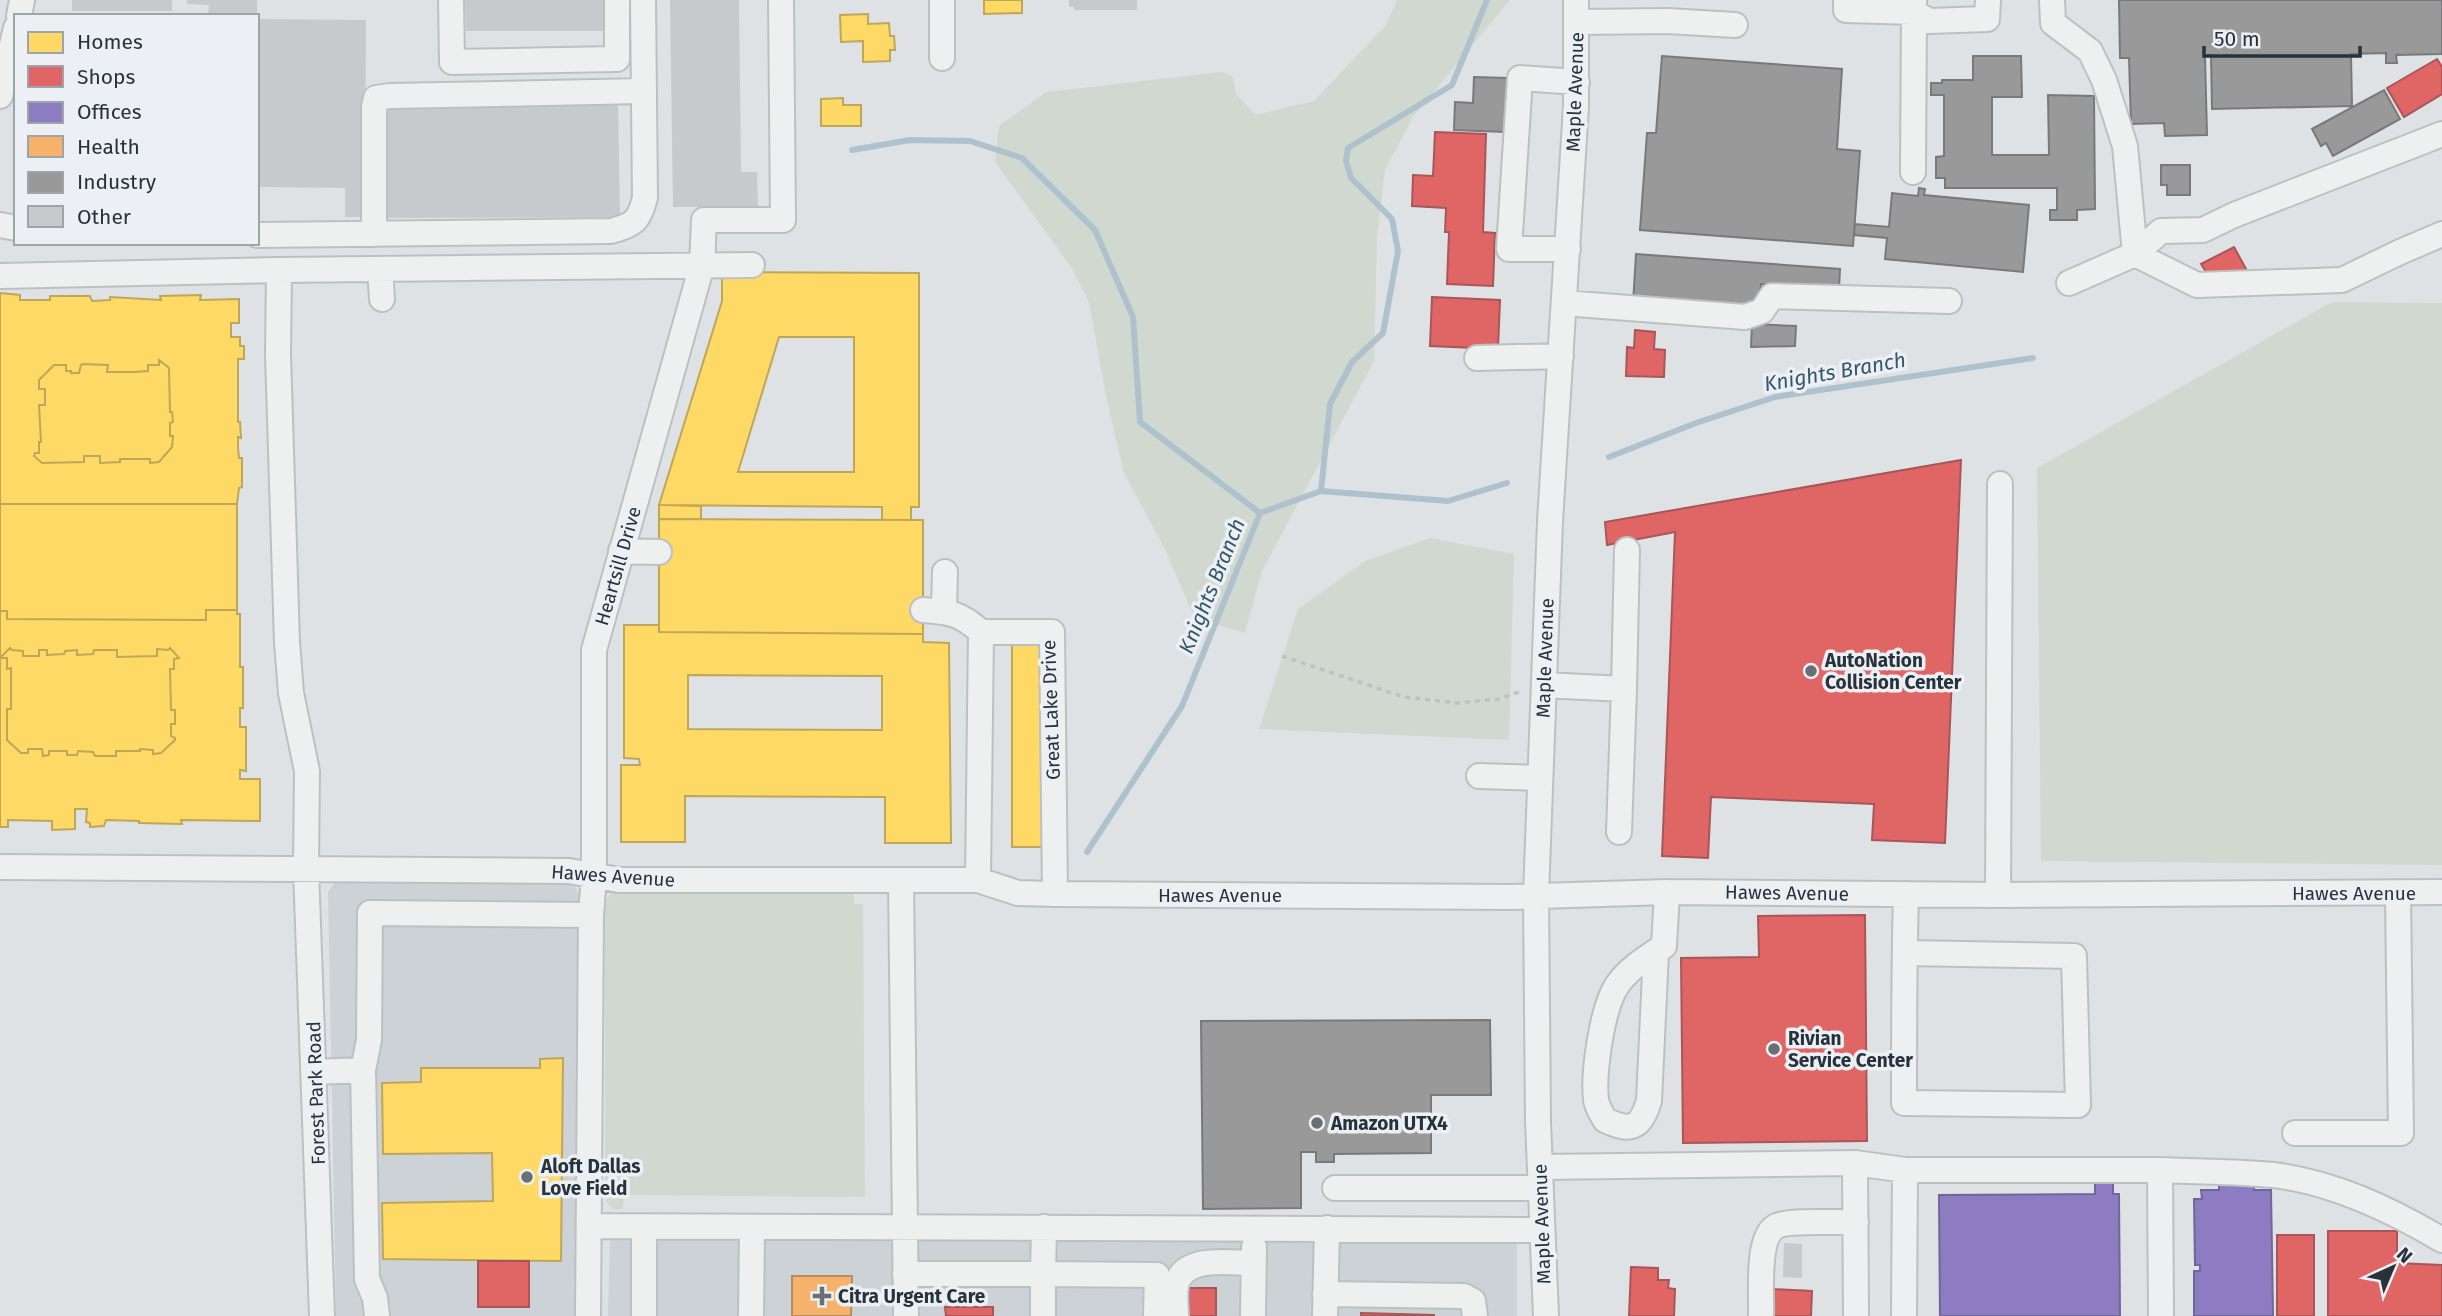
<svg xmlns="http://www.w3.org/2000/svg" width="2442" height="1316" viewBox="0 0 2442 1316" font-family="'Fira Sans',sans-serif">
<rect width="100%" height="100%" fill="#dfe2e4"/>
<path fill="#cdd2d7" d="M357 880 572 883 579 893 578 1316H336L328 892 334 883Z
M610 1235 1517 1240V1316H608Z"/>
<path fill="#d1d8cf" d="M1397 0H1510L1413 117 1385 170 1377 238 1374 361 1262 571 1245 633 1194 617 1165 549 1124 473 1107 401 1089 303 1072 268 995 162 999 126 1046 92 1222 72 1233 77 1236 94 1256 115 1314 101 1386 25Z
M2332 302 2442 303V865L2041 861 2037 468Z
M1430 538 1514 554 1509 740 1259 729 1298 609 1365 561Z
M622 888 848 889 854 896V904H863L865 1197 624 1195 623 1209H613L607 1202 605 1195V901L611 893Z"/>
<path fill="#ffd966" stroke="#bea759" stroke-width="2" fill-rule="evenodd" d="M984 0H1022V13L984 14Z
M868 14V24L889 23 890 36H894L895 50H890V61L863 62V41L841 42 840 15Z
M843 98V105H861V126H821V99Z
M722 272 919 273V507H911V520H882V507L659 505 722 301ZM779 337H854V472H738Z
M0 293 20 295V300H50V296H90L92 301 110 300V297L161 300 160 296 201 295 200 300 239 299V323H231V337H240V346H244V359H238V422H240L241 438 238 437V448L239 458H242V487L239 488 237 504H0ZM159 360 169 368 170 412H172L173 422 170 423V436H173L172 447 159 462 150 463V459H120V462L100 463V456H84V462L42 463 34 456 35 453H39V442H41L39 405H45V389H39V380L54 365H66V371H71V373H79L81 365 83 364 108 365 107 372H134L148 371V365H159Z
M159 360 169 368 170 412H172L173 422 170 423V436H173L172 447 159 462 150 463V459H120V462L100 463V456H84V462L42 463 34 456 35 453H39V442H41L39 405H45V389H39V380L54 365H66V371H71V373H79L81 365 83 364 108 365 107 372H134L148 371V365H159Z
M0 504H237V610H206V620L7 619V611H0Z
M659 505 701 506V519H659Z
M659 519 923 520V634L659 632Z
M206 610H237V614H240V667H243V708H240V727H246V771L240 770V779H260V821L181 820 182 824 139 823V821L106 820 104 826 90 827V823L86 822 87 809H75V829L52 830V821L8 820V827H0V611H7V619L206 620ZM10 648 12 650 23 651V656H39V650H47V655L64 654 65 651 77 650V655L93 654 94 650H117V657L157 656V649L168 650 170 648 179 658 174 659V669H170L171 710H175V724H171V736L175 738V740L161 753 153 754V750L140 749V751H116V756H95L93 752 78 751 77 755H67V751H49V755L43 756 42 749H28V753H21L7 740V709H11V668L7 669V658H2V656Z
M624 625H659V632L923 634V642L949 643 951 843H885V797L685 796V842H621V765H640L639 759 624 758ZM688 675 882 676V730L688 729Z
M1012 645H1043V847H1012Z
M10 648 12 650 23 651V656H39V650H47V655L64 654 65 651 77 650V655L93 654 94 650H117V657L157 656V649L168 650 170 648 179 658 174 659V669H170L171 710H175V724H171V736L175 738V740L161 753 153 754V750L140 749V751H116V756H95L93 752 78 751 77 755H67V751H49V755L43 756 42 749H28V753H21L7 740V709H11V668L7 669V658H2V656Z
M563 1058 561 1261 383 1259 382 1203 493 1201 492 1153 383 1154 382 1083 421 1082V1068H540V1059Z"/>
<path fill="#e06666" stroke="#a85659" stroke-width="2" d="M2437 59 2442 67V94L2404 117 2387 88Z
M1435 132 1486 134 1483 232 1495 233 1493 286 1447 284 1449 232H1445L1446 208 1412 206 1413 175 1433 176Z
M2234 247 2251 278 2208 275 2201 264Z
M1432 297 1500 300 1498 349 1430 346Z
M1635 330 1655 332 1654 349 1665 350 1664 377 1626 376 1627 347 1634 348Z
M1961 460 1945 843 1872 840 1874 804 1711 797 1708 858 1662 856 1675 532 1607 545 1605 522Z
M1865 915 1867 1141 1683 1143 1681 958 1759 957 1758 916Z
M2328 1231H2397V1263L2442 1265V1316H2328Z
M2277 1235H2314V1316H2277Z
M478 1261H529V1307H478Z
M1631 1267 1658 1268V1280H1669L1668 1288 1675 1289 1674 1316H1629Z
M1189 1288H1216V1316H1189Z
M1772 1289 1812 1291 1811 1316H1771Z
M945 1307H993V1316H946Z
M1361 1313 1434 1315V1316H1361Z"/>
<path fill="#8e7cc3" stroke="#6f669a" stroke-width="2" d="M2219 1177H2254V1190H2271L2273 1316H2194V1271H2200V1265H2195L2194 1199H2202L2201 1190H2219Z
M2095 1181H2113V1194H2119L2120 1316H1940L1939 1195 2095 1194Z"/>
<path fill="#f6b26b" stroke="#b88c5d" stroke-width="2" d="M792 1276H852L851 1316H792Z"/>
<path fill="#999" stroke="#777a7d" stroke-width="2" d="M2119 0H2442V54L2396 55 2397 63H2386V53L2351 54 2352 106 2212 109 2211 55 2205 56 2207 135 2165 136 2164 123 2131 124 2129 58H2120Z
M1662 56 1842 69 1837 149 1860 151 1853 246 1640 230 1647 133H1656Z
M1973 56H2021L2022 97H1992V155H2049L2048 95 2094 96 2095 209 2077 210V220H2050V210H2057V188H1945V178H1936V157L1944 156V95H1931V83H1942V80H1973Z
M1474 77 1507 78 1505 132 1454 130 1455 102 1473 103Z
M2384 90 2400 119 2333 156 2326 143 2321 146 2312 129Z
M2161 165H2190V195H2167V185H2161Z
M1919 188 1925 189 1924 195 2029 205 2023 272 1885 259 1887 238 1854 235 1855 224 1889 227 1892 193 1918 196Z
M1636 254 1840 269 1839 289 1761 284 1759 307 1633 304Z
M1752 324 1796 326 1795 346 1751 347Z
M1490 1020 1491 1095H1431V1153L1334 1154V1162H1316V1152H1301V1208L1203 1209 1201 1021Z"/>
<g fill="none" stroke-linecap="round" stroke-linejoin="round">
<path stroke="#aec2ce" stroke-width="6" d="M852 150 910 140 970 141 1022 158 1095 230 1133 317 1140 422 1260 513
M1609 457 1696 423 1775 397 2033 358
M1321 491 1330 404 1352 362 1383 333 1398 251 1392 219 1351 178 1346 161 1348 148 1452 85 1487 0
M1087 852 1182 706 1260 513 1321 491 1448 501 1507 483"/>
</g>
<path fill="#c7cacc" d="M72 0H172V11H72Z
M187 0H257V13H245V16H208L209 5 187 4Z
M465 0H604V31H466Z
M670 0H739L741 172H757L758 207H673Z
M1069 0H1137V10H1074V7H1069Z
M257 19 366 20 365 217H345V188L257 187Z
M618 100 620 217 381 218 380 101Z
M1784 1243 1802 1244V1278L1783 1277Z"/>
<g fill="none" stroke-linecap="round" stroke-linejoin="round">
<g stroke="#bdc0c2" stroke-width="28">
<path id="minor" d="M451 0 452 62 617 59V0
M942 0V58
M1846 0V10L1914 12 1913 172
M1914 0V12L1929 21 1987 19 1988 0
M2052 0 2053 23 2090 51 2104 80 2125 146 2135 254
M19 16 22 0
M1578 22 1668 21 1735 25
M0 96 16 28
M0 225 16 228
M374 234V107L376 98 390 96 644 91
M257 235 611 231C634 225 639 221 645 198L643 0
M1568 249H1509L1520 78 1577 82
M2135 254 2197 285 2342 280 2400 252 2442 234
M380 269 382 299
M279 270 752 265
M0 276 279 270 278 354 287 642 291 693 307 771 306 869 322 1316
M2069 283 2135 254 2161 231 2203 230 2234 215 2442 134
M1564 303 1745 317 1762 311 1772 296 1949 301
M1477 358 1561 356
M621 551 659 552
M923 610C950 612 960 613 981 632
M944 611 945 572
M1544 685 1624 689 1619 832
M1624 689 1627 550
M1479 776 1539 778
M0 867 569 871 619 880H978L1018 893 1055 894 1512 897 1667 892 1998 895 2442 892
M978 880 981 632H1052L1055 894
M901 881 906 1316
M1998 895 2000 484
M1656 952 1649 1101C1640 1129 1631 1132 1605 1120 1602 1114 1597 1107 1596 1100 1593 1073 1602 1006 1618 984 1630 967 1648 957 1664 946L1667 892
M1905 953 2074 956 2078 1105 1904 1103C1904 1033 1904 964 1906 894
M314 1072 363 1070
M2295 1133H2401L2398 893
M1855 1163 1856 1316
M1540 1167 1855 1163 1905 1170
M2160 1170C2197 1172 2236 1171 2273 1175 2333 1182 2390 1209 2442 1240
M1335 1188H1541
M589 1226 1542 1230
M1044 1227 1043 1274 1157 1275 1156 1316
M905 1274H1043V1316
M1325 1294 1464 1296 1473 1301 1475 1316
M377 1316 375 1298 367 1279 363 1070 369 1040 370 913 591 915
M588 1316 591 915 594 876V650L702 265 704 220H783L781 0
M644 1316V1228
M751 1316 752 1228
M1176 1316C1176 1306 1174 1291 1177 1282 1187 1255 1231 1263 1253 1263
M1253 1316 1254 1247
M1325 1316 1327 1228
M1546 1316 1538 1121 1536 895 1550 521 1576 106V0
M1761 1316C1762 1296 1756 1239 1775 1227 1787 1219 1839 1223 1856 1222
M1904 1316 1905 1170H2160L2161 1316"/>
</g>
<path stroke="#bdc2c4" stroke-width="3.5" stroke-dasharray="5 5" stroke-linecap="butt" d="M1282 656 1404 697 1458 703 1498 699 1522 691"/>
<use href="#minor" stroke="#eef0f0" stroke-width="24"/>
</g>
<g fill="#677076" stroke="#ecf0f4" stroke-width="2.5">
<circle cx="1811" cy="671" r="7"/>
<circle cx="1774" cy="1049" r="7"/>
<circle cx="1317" cy="1123" r="7"/>
<circle cx="527" cy="1177" r="7"/>
<path d="M818.5 1285.5h7v7h7v7h-7v7h-7v-7h-7v-7h7z"/>
</g>
<g text-anchor="middle" dominant-baseline="central" stroke-width="7" stroke-linejoin="round" paint-order="stroke">
<g font-size="19" fill="#27323b" stroke="#ecf0f4">
<text transform="translate(1575 92) rotate(-88)">Maple Avenue</text>
<text transform="translate(618 566) rotate(-74)">Heartsill Drive</text>
<text transform="translate(1545 658) rotate(-88)">Maple Avenue</text>
<text transform="translate(1051 710) rotate(-92)">Great Lake Drive</text>
<text transform="translate(613 876) rotate(4)">Hawes Avenue</text>
<text transform="translate(1787 893) rotate(1)">Hawes Avenue</text>
<text x="2354" y="893">Hawes Avenue</text>
<text x="1220" y="895">Hawes Avenue</text>
<text transform="translate(316 1093) rotate(-92)">Forest Park Road</text>
<text transform="translate(1542 1224) rotate(-92)">Maple Avenue</text>
</g>
<g font-size="19" font-weight="bold" fill="#27323b" stroke="#ecf0f4" text-anchor="start">
<text x="1825" y="660">AutoNation<tspan x="1825" dy="22">Collision Center</tspan></text>
<text x="1788" y="1038">Rivian<tspan x="1788" dy="22">Service Center</tspan></text>
<text x="1331" y="1123">Amazon UTX4</text>
<text x="541" y="1166">Aloft Dallas<tspan x="541" dy="22">Love Field</tspan></text>
<text x="838" y="1296">Citra Urgent Care</text>
</g>
<g font-size="21" font-style="italic" fill="#34576c" stroke="#ecf0f4">
<text transform="translate(1835 372) rotate(-10)">Knights Branch</text>
<text transform="translate(1212 586) rotate(-68)">Knights Branch</text>
</g>
</g>
<rect x="14" y="14" width="245" height="231" fill="#ecf0f4" stroke="#9da4aa" stroke-width="2"/>
<rect x="28" y="32" width="35" height="21" fill="#ffd966" stroke="#9da4aa" stroke-width="2"/>
<text x="77" y="49" font-size="21" fill="#27323b">Homes</text>
<rect x="28" y="66" width="35" height="21" fill="#e06666" stroke="#9da4aa" stroke-width="2"/>
<text x="77" y="84" font-size="21" fill="#27323b">Shops</text>
<rect x="28" y="102" width="35" height="21" fill="#8e7cc3" stroke="#9da4aa" stroke-width="2"/>
<text x="77" y="119" font-size="21" fill="#27323b">Offices</text>
<rect x="28" y="136" width="35" height="21" fill="#f6b26b" stroke="#9da4aa" stroke-width="2"/>
<text x="77" y="154" font-size="21" fill="#27323b">Health</text>
<rect x="28" y="172" width="35" height="21" fill="#999999" stroke="#9da4aa" stroke-width="2"/>
<text x="77" y="189" font-size="21" fill="#27323b">Industry</text>
<rect x="28" y="206" width="35" height="21" fill="#c7cacc" stroke="#9da4aa" stroke-width="2"/>
<text x="77" y="224" font-size="21" fill="#27323b">Other</text>
<g transform="translate(2393 1267) rotate(44)" stroke="#ecf0f4" stroke-width="5" paint-order="stroke">
<path d="M0-5L12 26L0 18L-12 26Z" fill="#27323b"/>
<text y="-10" font-size="19" font-weight="bold" text-anchor="middle" fill="#27323b">N</text>
</g>
<path d="M2204 46v10h156v-10" fill="none" stroke="#27323b" stroke-width="3.5"/>
<text x="2214" y="46" font-size="21" fill="#27323b" stroke="#ecf0f4" stroke-width="5" paint-order="stroke">50 m</text>
</svg>
